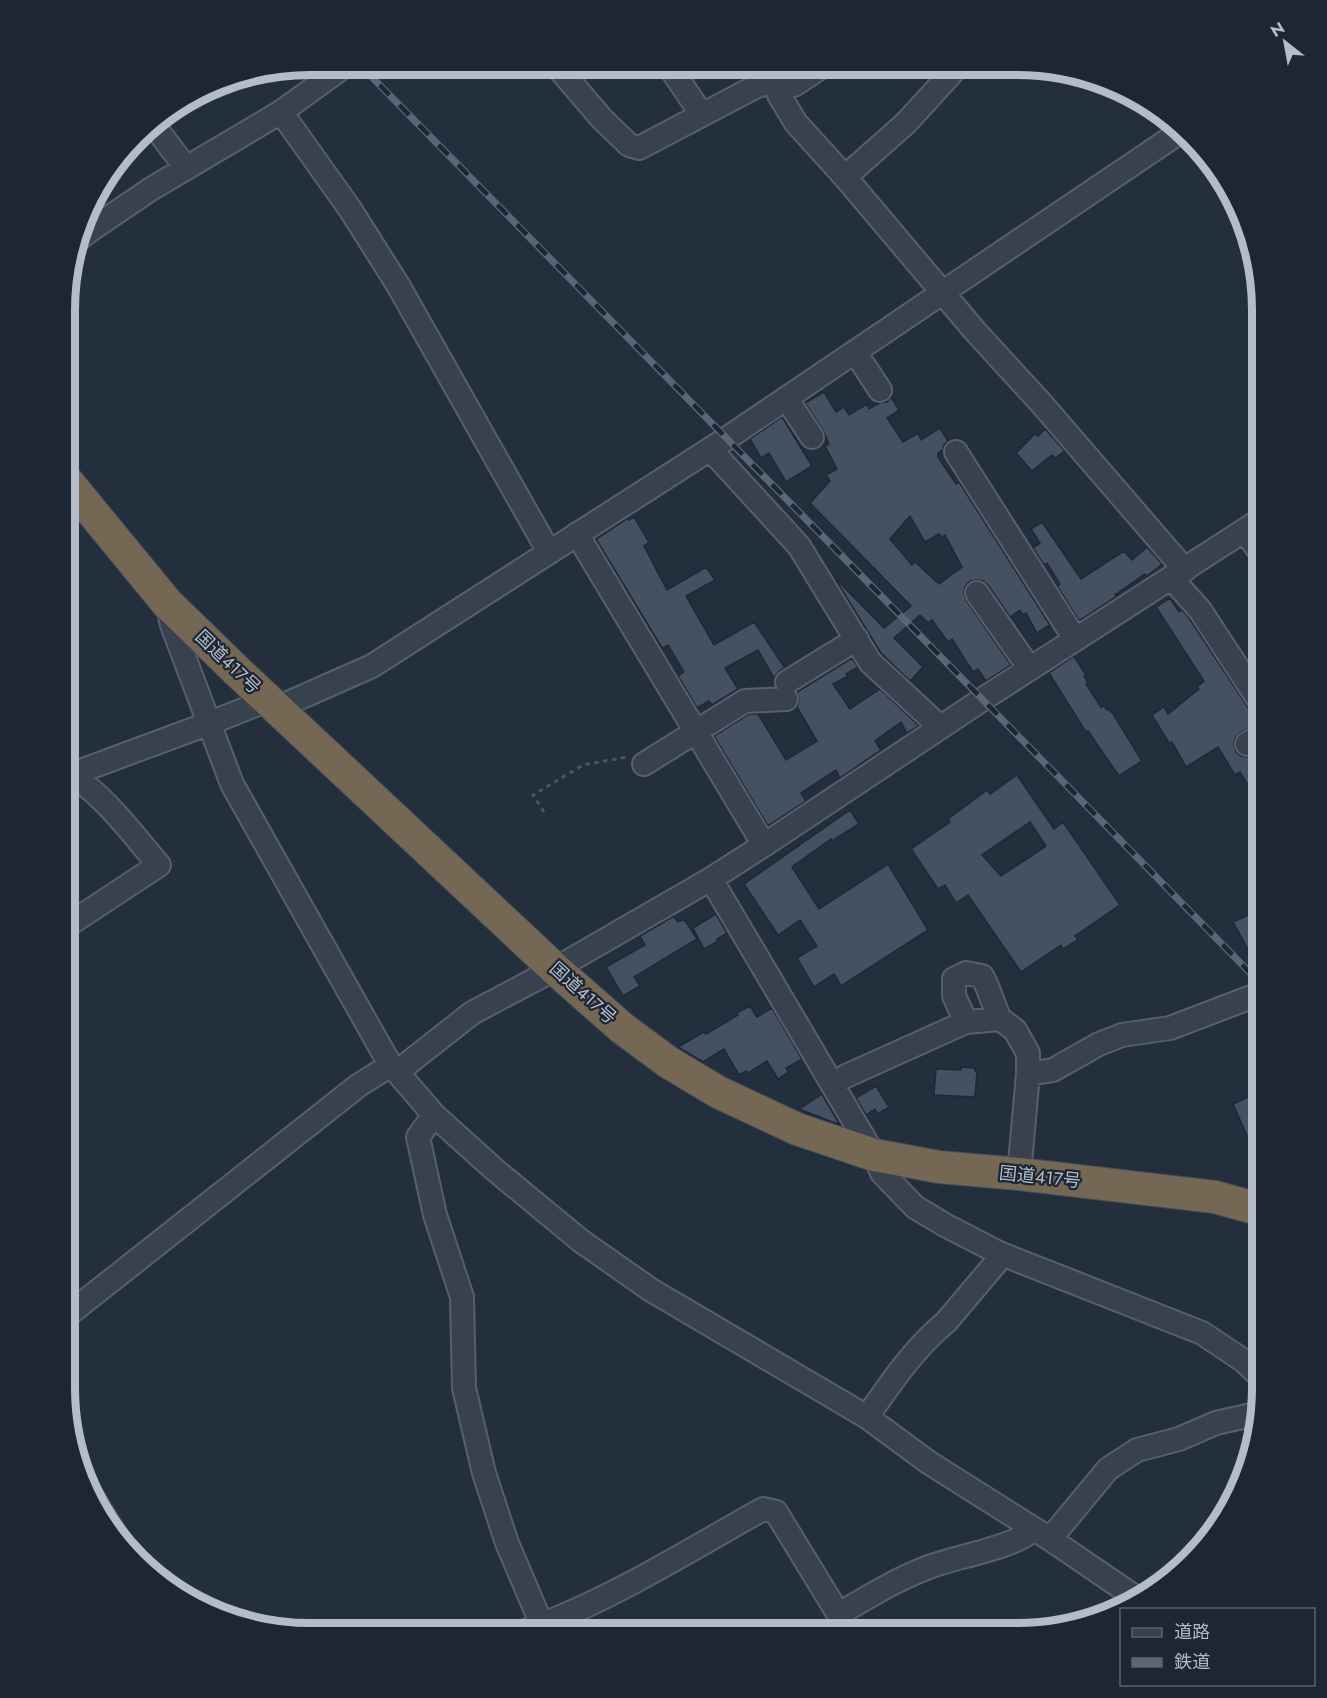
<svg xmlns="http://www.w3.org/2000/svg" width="1327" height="1698" viewBox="0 0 1327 1698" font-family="Jost,'Noto Sans JP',sans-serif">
<rect width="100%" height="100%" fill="#242f3e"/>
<path fill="#455162" stroke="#1f2835" stroke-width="1.5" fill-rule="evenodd" d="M824 392 836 412 844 407 849 415 867 404 869 409 879 403 887 402 891 397 899 410 887 418 903 442 918 433 921 440 940 428 948 441 944 445 943 450 938 453V457L956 484 959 482 1050 625 1037 633 1026 613 1023 615 1020 610 1010 617 988 585 983 581 976 580 969 582 965 587 964 594 966 600 1011 665 986 681 978 669 973 672 952 639 948 642 932 620 928 623 920 615 894 638 923 667 910 681 881 653 834 577 884 628 911 606 810 503 830 481 826 475 837 469 825 446 829 444 823 430 805 403ZM910 516 925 542 939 534 942 537 945 535 962 567 939 584 915 562 912 565 890 539Z
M782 417 812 466 786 482 769 453 761 458 750 439Z
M1045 429 1065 451 1055 458 1052 455 1032 471 1016 453 1036 433 1038 436Z
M634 517 649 542 644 546 667 590 706 567 715 580 686 596 714 645 754 622 785 668 779 671 774 678 758 650 725 668 738 689 712 705 709 701 697 708 678 676 684 672 668 645 662 648 596 539 628 518 629 520Z
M1042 522 1081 579 1124 551 1132 560 1147 547 1162 564 1147 576 1145 574 1115 595 1116 597 1079 621 1057 586 1060 584 1047 563 1044 565 1033 548 1040 543 1031 529Z
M1170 598 1179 612 1182 610 1189 618 1251 712 1260 721 1240 733 1235 738 1234 744 1236 752 1241 756 1247 757 1254 755 1262 750V808L1240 772 1235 775 1218 747 1186 767 1172 742 1169 743 1152 715 1164 707 1168 714 1199 689 1197 687 1204 681 1156 607Z
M1074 656 1086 675 1084 676 1088 683 1086 684 1101 707 1104 706 1107 710H1109L1113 714 1142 761 1119 776 1088 731 1086 732 1049 673Z
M852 658 858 667 846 674 848 676 833 684 850 709 880 689 919 726 907 733 901 722 875 741 881 750 840 778 836 770 801 793 806 801 768 826 714 736 749 714H758L786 760 817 741 797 707 799 699 797 692Z
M1017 775 1054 829 1063 822 1120 905 1075 936 1078 940 1063 949 1061 945 1021 972 968 895 956 903 945 885 938 889 911 849 950 822 948 819 987 790 990 794ZM1030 822 1046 846 1001 876 982 855Z
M850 810 859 824 832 841 831 839 792 867 819 909 888 864 928 930 841 986 834 974 814 987 797 958 817 946 800 920 778 935 744 884Z
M1262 909V975L1233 922Z
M716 914 727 933 717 939 718 941 704 949 693 928Z
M674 916 678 922 684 919 697 939 634 977 640 986 623 996 606 967 645 945 640 936Z
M750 1006 757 1017 772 1008 802 1059 786 1068 788 1072 778 1079 767 1061 748 1073 746 1071 739 1075 724 1049 703 1062 678 1047 704 1032 706 1034 738 1015 736 1013Z
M961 1067 975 1068V1071H977L975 1097 934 1095 936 1069 961 1070Z
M876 1086 889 1107 878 1114 875 1109 866 1115 856 1098Z
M1262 1091V1145L1253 1149 1233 1104Z
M822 1094 840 1125 799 1109Z"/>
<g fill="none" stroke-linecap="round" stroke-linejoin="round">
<g stroke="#565f6c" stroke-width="26">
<path id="minor" d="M556 65 602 119 629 145 639 148 757 86 774 82 794 85 823 66
M669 66 702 115
M771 66 774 82 779 95 796 123 845 177 975 331 1041 403 1185 570
M281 112 350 209 398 285 549 552
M152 123 186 168
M845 177 906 123 958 66
M80 238 89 231 151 189 281 112 339 70 338 65
M855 352 880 390
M786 398 812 437
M710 449 799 546 870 662 940 727
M956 452 1075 639
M1245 531 1262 555
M577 534 764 845
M1172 579 1200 610 1262 705
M977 593 1030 669
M167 603 172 625 232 784 383 1052 391 1065 434 1115 495 1170 581 1241 651 1290 867 1417 928 1462 1050 1539 1138 1599
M787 682 857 639
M277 708 372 666 726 439 1180 132
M1247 744 1262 734
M644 764 745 701 786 699
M77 778 86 769 210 723 268 700
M711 879 874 1155 882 1173 915 1207 945 1225 999 1253 1202 1333 1244 1361 1262 1378
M65 927 159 865C134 836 100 789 66 773
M966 1022 954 996V979L966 973 982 976C990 990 993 1005 1000 1019
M397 1072 472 1013 555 969 711 879 764 845 983 699 1262 519
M1028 1074 1053 1070 1099 1044 1122 1035 1170 1028 1262 993
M833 1084 846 1076 966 1022 1000 1019 1015 1030 1028 1053V1074L1019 1174
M434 1115 418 1137 435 1215 462 1297 464 1388 484 1473 507 1543 542 1625 547 1632
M65 1317 359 1085 391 1065
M867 1417C890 1384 914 1348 946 1322L995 1264 999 1253
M88 1490 115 1534
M1050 1539 1108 1469 1137 1450 1179 1439 1216 1423 1260 1413
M839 1614C868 1597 897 1579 929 1567 958 1556 1013 1548 1034 1529
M522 1632C606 1603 686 1552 763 1509L776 1512 850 1633"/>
</g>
<g stroke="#434c59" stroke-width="34">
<path id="highway" d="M66 480 167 603 237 671 555 969 622 1028 668 1062 718 1092 797 1129 874 1155 939 1167 1019 1174 1215 1197 1262 1210"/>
</g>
<path stroke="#44595c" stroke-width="3" stroke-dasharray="4.5 4.5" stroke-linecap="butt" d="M544 812 533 795 583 765 627 757"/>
<use href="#minor" stroke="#38414e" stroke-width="22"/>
<use href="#highway" stroke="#746855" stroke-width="32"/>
<g stroke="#5a6575" stroke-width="7">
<path id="rail" d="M360 65C661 371 962 678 1262 985"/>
</g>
<use href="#rail" stroke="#1d2633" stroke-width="4.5" stroke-dasharray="14" stroke-linecap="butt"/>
</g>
<g text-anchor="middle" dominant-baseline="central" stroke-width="4.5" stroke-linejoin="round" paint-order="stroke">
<g font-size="18" fill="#b4bcc9" stroke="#1d2633">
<text transform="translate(228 662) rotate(44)">国道417号</text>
<text transform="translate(583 993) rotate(42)">国道417号</text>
<text transform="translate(1040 1177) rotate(6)">国道417号</text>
</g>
</g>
<path d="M0 0H1327V1698H0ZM310 75H1017A235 235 0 0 1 1252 310V1388A235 235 0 0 1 1017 1623H310A235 235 0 0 1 75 1388V310A235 235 0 0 1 310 75Z" fill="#1d2633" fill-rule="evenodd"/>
<path fill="none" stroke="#b4bcc9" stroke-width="8" d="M310 75H1017A235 235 0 0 1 1252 310V1388A235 235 0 0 1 1017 1623H310A235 235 0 0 1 75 1388V310A235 235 0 0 1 310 75Z"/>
<rect x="1120" y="1608" width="195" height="78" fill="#1d2633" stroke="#59626f" stroke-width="1.5"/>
<rect x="1132" y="1628" width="30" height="9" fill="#38414e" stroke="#59626f" stroke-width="1.5"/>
<text x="1174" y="1638" font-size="18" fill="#b4bcc9">道路</text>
<rect x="1132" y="1658" width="30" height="9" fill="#5a6575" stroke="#59626f" stroke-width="1.5"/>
<text x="1174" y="1668" font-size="18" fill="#b4bcc9">鉄道</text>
<g transform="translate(1285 42) rotate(329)" stroke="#1d2633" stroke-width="4.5" paint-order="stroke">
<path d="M0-4.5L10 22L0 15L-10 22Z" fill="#b4bcc9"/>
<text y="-9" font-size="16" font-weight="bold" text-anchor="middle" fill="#b4bcc9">N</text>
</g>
</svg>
